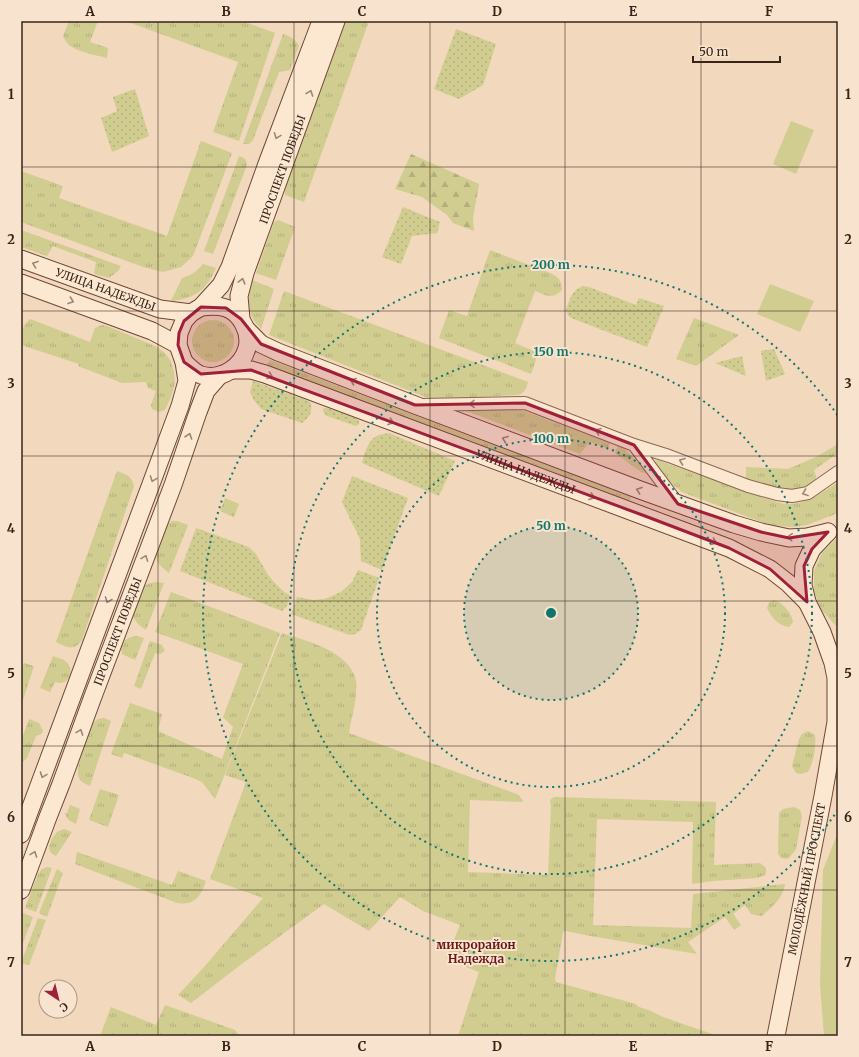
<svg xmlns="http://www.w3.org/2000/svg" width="859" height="1057" viewBox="0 0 859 1057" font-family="Merriweather,serif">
<defs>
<pattern id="grass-tufts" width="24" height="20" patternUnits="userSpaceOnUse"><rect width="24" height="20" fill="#d1cc90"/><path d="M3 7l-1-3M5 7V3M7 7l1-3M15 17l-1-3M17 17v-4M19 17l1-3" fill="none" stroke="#b4af7c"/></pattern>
<pattern id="forest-firs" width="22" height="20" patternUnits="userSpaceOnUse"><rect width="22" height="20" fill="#d1cc90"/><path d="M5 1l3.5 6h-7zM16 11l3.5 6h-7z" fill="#b4af7c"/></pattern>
<pattern id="park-dots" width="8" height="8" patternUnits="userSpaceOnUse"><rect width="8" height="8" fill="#d1cc90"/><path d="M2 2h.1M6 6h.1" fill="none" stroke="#b4af7c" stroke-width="1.8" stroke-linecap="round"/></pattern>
</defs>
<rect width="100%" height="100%" fill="#f2d8bd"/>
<path fill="url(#grass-tufts)" d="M69 21H98L90 42 108 48 107 58C96 55 79 52 70 46 67 44 65 40 63 36Z
M125 21H242L275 33 239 141 213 132 238 62Z
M343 21H369L304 202 285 195V179Z
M283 34C290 36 294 39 299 45L290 70 279 72 253 140 249 144H243Z
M201 141 232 153 193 256 181 267 163 272 143 267 21 222V171L63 186 59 198 167 236Z
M239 156C245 158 246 159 247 165L213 254 204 251Z
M278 220 295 227 276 280 256 273 274 222Z
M21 230 121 266 118 271 109 278 94 274 96 262 53 246 47 256 21 247Z
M490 250 550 273C558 277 562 280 562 290 552 300 546 295 535 291L515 343C538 354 541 347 531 374L439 338 449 310 467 316Z
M203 264 216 268C207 289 195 299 171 301L182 278C191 276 197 271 203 264Z
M252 280 274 289 261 329C245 312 247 302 252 280Z
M284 291 528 382C526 390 525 393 516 395L447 399 428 398 269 335Z
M694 318 739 335 696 366 676 359Z
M30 319 90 342 95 328 102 325 107 326 155 346 164 352 171 361 174 372 175 383 171 397 165 410 159 412 152 409 151 405 156 391 148 388 146 382 122 383 78 366 79 364 21 345C21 335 21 326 30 319Z
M192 341a21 21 0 1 1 42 0a21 21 0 1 1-42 0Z
M270 360 631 497 630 501 272 367 269 366 267 364Z
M461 409H511L524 411 610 443 608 449 590 442 580 454Z
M838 444V453L814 470 816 476V480C810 484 805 488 799 489 786 492 760 482 746 479V467L788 469 816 457Z
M618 445 623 447 648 474 641 472 615 453Z
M655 460 660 461 776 502C780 503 784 504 788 504 807 504 823 492 838 482V513L807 525 792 527 779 526 764 523 682 492C672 485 659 472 655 460Z
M117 471C127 475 131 475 134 486L82 640C74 652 66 647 56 642Z
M225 498 239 504 234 517 220 511Z
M172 521H177L188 525 169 573 164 569 159 564 157 561 156 555 167 525Z
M838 537V627L835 625 820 608 814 591V571L822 553Z
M156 582 164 583 146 630 138 624 133 617C134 609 140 590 146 585 149 583 152 583 156 582Z
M171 592 280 633 215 799 202 782 193 778 124 753 122 758 111 754 130 703 162 714 158 731 222 759 233 727 223 717 243 664 155 632Z
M774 600C782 602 792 613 793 622L789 627C779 626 771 617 767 608L769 602Z
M282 633C307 641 350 651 356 681 357 685 356 690 356 693 355 707 351 720 349 733L517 794 522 799 523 802 470 800 468 872 548 875 551 806 550 800 554 797 716 802 714 865 760 863C765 867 768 868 765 875L757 878 713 881 692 884 693 822 597 819 593 925 691 928 693 894 785 884C783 898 772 907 762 916L751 914 745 905 733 914 741 925 734 930 725 917 688 942 697 954 585 935 566 931 563 932 555 979 556 982 636 1004 639 1007 649 1010 663 1017 718 1036H458L479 972 446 959 460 925 423 911 400 897 369 931 324 904 243 963 191 1003 178 995 205 966 263 898 210 879 246 782 225 775Z
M136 636 144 638 135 660 122 654 121 648 125 640 131 637Z
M150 641 162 645 165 651 160 654 155 653 141 689 134 686Z
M53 656C57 658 62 658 65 661 74 666 72 682 61 683 60 683 55 682 55 682L50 692 40 688Z
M24 663 34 666 21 706V670Z
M104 718 111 721 90 786C80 782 77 779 78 768 81 757 89 728 95 721 98 719 100 718 104 718Z
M29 719 39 723 43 731 42 733 36 736 27 758 23 762H21V741Z
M808 731 815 735C816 747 814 761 808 772L801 774 796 773 792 766 799 739 802 734Z
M100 789 119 795 108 827 89 820Z
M70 805 80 809 76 824C70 821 67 820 65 813H67Z
M794 807 800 810 802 816 796 849 790 857 787 859 781 858 778 854 779 813 783 809Z
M64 829 72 832 56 856 51 853 49 848 51 840 57 832Z
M77 852 172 885 178 871 206 881C203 890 198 902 187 903 184 904 180 903 177 903L75 864Z
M47 867 52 868 36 912 25 908 38 874 42 869Z
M57 869 63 873 47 917 39 913Z
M23 913 33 917 21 948V917Z
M38 918 46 920 29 965 21 963Z
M165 1005 235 1030 240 1036H100L111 1007 156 1025Z"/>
<path fill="url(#forest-firs)" d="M411 154 479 184 473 218 474 231 453 223 447 215 422 197 395 189Z"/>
<path fill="url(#park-dots)" d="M456 29 496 44 483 85 459 99 434 89Z
M135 89 149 136 112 152 101 118 117 111 113 97Z
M403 207 440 222 437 233 412 236 401 264 382 257Z
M583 286 589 287 636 305 639 298 664 306 647 347 571 318 568 315 566 310C570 299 571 291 583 286Z
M774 349 785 374 766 381 761 351Z
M742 356 746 376 715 363Z
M253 381 306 400 311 403C312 414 310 416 302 423L261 409 253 399 250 392Z
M324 408H327L356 418 359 421V424L356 426 353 425 327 416 324 413 323 410Z
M389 433 455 461 439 496 362 463C365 453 367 440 379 435 381 434 386 434 389 433Z
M352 476 408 498 382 570 361 561 360 539 342 502Z
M196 528 249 547 256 554 268 575 275 583 283 591 291 596 286 607 282 611 180 571Z
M358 570 379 578 361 630 355 634 350 635 291 614 297 597 313 600 325 599 341 592 352 582Z"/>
<path fill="#d1cc90" d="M791 121 814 130 796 174 773 164Z
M770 284 814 301 800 332 757 314Z
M838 832V1036H824L820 984 823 870Z"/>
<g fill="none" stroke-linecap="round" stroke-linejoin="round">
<g stroke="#8b6755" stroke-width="14">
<path id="street" d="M422 405 525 403 634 445 669 456 748 486 777 494 792 496 808 493 838 472
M634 445 678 504"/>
</g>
<g stroke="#6d4838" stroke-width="19">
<g id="secondary">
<path id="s1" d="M21 259 160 309 191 313"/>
<path d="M21 283 152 331 178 345"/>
<path id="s2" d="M241 319 239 296 245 273 336 21"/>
<path d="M246 329 261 344 278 352 415 405 640 490 734 524 761 532 789 538 807 537 828 532"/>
<path d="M184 362C189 367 195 373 201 375 221 381 242 367 247 348 251 333 241 313 226 308 217 305 209 306 201 307"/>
<path id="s3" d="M232 370H251L265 374 729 548 770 569 788 583 807 602"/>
<path d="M21 834 180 406 187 381 184 362 178 345 179 333 184 321 191 313 201 307 221 285 230 267 268 161 321 21"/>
<path id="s4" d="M21 890 48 817 61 784 92 699 173 485 198 412 206 391 220 375"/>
<path id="s5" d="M776 1036 823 796 836 722V678L833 663 822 632 807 602 803 585 804 566 812 549 828 532"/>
</g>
</g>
<use href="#street" stroke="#fce7d1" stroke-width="12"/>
<use href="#secondary" stroke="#fce7d1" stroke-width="17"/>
</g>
<defs><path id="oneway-chevron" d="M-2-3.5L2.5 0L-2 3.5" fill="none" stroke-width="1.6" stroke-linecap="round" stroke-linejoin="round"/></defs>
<g stroke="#9a8676">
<use href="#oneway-chevron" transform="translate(310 93) rotate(-70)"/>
<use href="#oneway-chevron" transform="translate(277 136) rotate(111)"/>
<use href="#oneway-chevron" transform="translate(35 264) rotate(-160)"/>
<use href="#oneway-chevron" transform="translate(242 281) rotate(-75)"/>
<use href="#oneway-chevron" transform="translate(71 301) rotate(20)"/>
<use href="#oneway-chevron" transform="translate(270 376) rotate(21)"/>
<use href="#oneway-chevron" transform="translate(353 381) rotate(-159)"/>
<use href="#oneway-chevron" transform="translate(472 404) rotate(179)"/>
<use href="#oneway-chevron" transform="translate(391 422) rotate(20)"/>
<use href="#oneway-chevron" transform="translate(598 431) rotate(-159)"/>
<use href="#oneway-chevron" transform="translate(189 436) rotate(-71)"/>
<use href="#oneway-chevron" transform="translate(505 439) rotate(-159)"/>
<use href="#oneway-chevron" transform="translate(682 461) rotate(-159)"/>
<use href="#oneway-chevron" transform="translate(153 479) rotate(110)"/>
<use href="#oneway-chevron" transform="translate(639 490) rotate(-160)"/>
<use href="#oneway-chevron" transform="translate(805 493) rotate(160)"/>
<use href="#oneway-chevron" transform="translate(592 497) rotate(20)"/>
<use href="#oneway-chevron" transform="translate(790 537) rotate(-176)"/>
<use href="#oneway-chevron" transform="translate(714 542) rotate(21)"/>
<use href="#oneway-chevron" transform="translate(145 558) rotate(-69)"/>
<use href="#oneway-chevron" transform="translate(108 600) rotate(110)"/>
<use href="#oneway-chevron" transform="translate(80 732) rotate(-70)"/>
<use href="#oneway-chevron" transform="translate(43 775) rotate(110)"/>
<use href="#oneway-chevron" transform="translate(34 854) rotate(-70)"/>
</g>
<path fill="#a01f39" fill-opacity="0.2" stroke="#a01f39" stroke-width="3" stroke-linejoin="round" d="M201 307 226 308 241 319 261 344 415 405 525 403 634 445 678 504 761 532 789 538 828 532 812 549 804 566 807 602 770 569 729 548 645 516 251 370 201 374 184 362 178 345 179 333 184 321Z"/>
<path fill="none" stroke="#39241b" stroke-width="1" stroke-opacity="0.55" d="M158 21V1036M294 21V1036M430 21V1036M565 21V1036M701 21V1036M21 167H838M21 311H838M21 456H838M21 601H838M21 746H838M21 890H838"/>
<circle cx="551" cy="613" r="87" fill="#0f766e" fill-opacity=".12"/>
<g fill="none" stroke="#0f766e" stroke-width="2" stroke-dasharray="2 4">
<circle cx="551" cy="613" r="87"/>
<circle cx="551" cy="613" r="174"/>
<circle cx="551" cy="613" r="261"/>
<path d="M838 810A348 348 0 1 1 838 416"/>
</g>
<g text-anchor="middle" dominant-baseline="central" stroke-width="4" stroke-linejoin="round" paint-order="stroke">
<g font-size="11" fill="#39241b" stroke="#f8e4ce">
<text stroke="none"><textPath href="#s2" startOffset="157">ПРОСПЕКТ ПОБЕДЫ</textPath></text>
<text stroke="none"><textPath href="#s1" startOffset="90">УЛИЦА НАДЕЖДЫ</textPath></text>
<text stroke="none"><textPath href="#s3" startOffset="312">УЛИЦА НАДЕЖДЫ</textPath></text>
<text stroke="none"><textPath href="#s4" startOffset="276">ПРОСПЕКТ ПОБЕДЫ</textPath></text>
<text stroke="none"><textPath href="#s5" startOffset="160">МОЛОДЁЖНЫЙ ПРОСПЕКТ</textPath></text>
</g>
<g font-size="12" font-weight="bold" fill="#6a1816" stroke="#f8e4ce">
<text x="476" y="944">микрорайон<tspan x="476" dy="14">Надежда</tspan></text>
</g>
</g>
<circle cx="551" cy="613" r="6" fill="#0f766e" stroke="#f8e4ce" stroke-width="2"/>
<g font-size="12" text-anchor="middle" font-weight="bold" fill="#0f766e" stroke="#f8e4ce" stroke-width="4" stroke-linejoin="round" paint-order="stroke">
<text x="551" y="269">200 m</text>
<text x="551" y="356">150 m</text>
<text x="551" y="443">100 m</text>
<text x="551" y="530">50 m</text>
</g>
<rect width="859" height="1057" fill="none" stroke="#f8e4ce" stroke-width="44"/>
<g transform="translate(58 999) rotate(145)"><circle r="19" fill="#f8e4ce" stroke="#ac9786"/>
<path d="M0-3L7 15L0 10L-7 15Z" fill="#a01f39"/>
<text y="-6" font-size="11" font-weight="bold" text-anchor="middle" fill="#39241b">С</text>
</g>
<path d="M693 56v6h87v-6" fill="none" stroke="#39241b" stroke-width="2"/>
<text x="699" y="56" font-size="12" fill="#39241b" stroke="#f8e4ce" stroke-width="3" paint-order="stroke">50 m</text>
<rect x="22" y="22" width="815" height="1013" fill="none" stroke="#39241b" stroke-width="1.5"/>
<g font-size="13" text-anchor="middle" font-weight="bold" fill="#39241b">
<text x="90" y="16">A</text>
<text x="226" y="16">B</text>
<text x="362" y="16">C</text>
<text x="497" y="16">D</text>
<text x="633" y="16">E</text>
<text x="769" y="16">F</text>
<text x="11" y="99">1</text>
<text x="848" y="99">1</text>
<text x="11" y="244">2</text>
<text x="848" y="244">2</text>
<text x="11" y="388">3</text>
<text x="848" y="388">3</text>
<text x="11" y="533">4</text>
<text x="848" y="533">4</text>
<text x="11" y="678">5</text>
<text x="848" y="678">5</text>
<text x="11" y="822">6</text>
<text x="848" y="822">6</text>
<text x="11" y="967">7</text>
<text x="848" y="967">7</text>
<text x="90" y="1051">A</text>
<text x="226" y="1051">B</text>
<text x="362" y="1051">C</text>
<text x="497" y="1051">D</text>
<text x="633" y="1051">E</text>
<text x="769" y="1051">F</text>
</g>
</svg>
